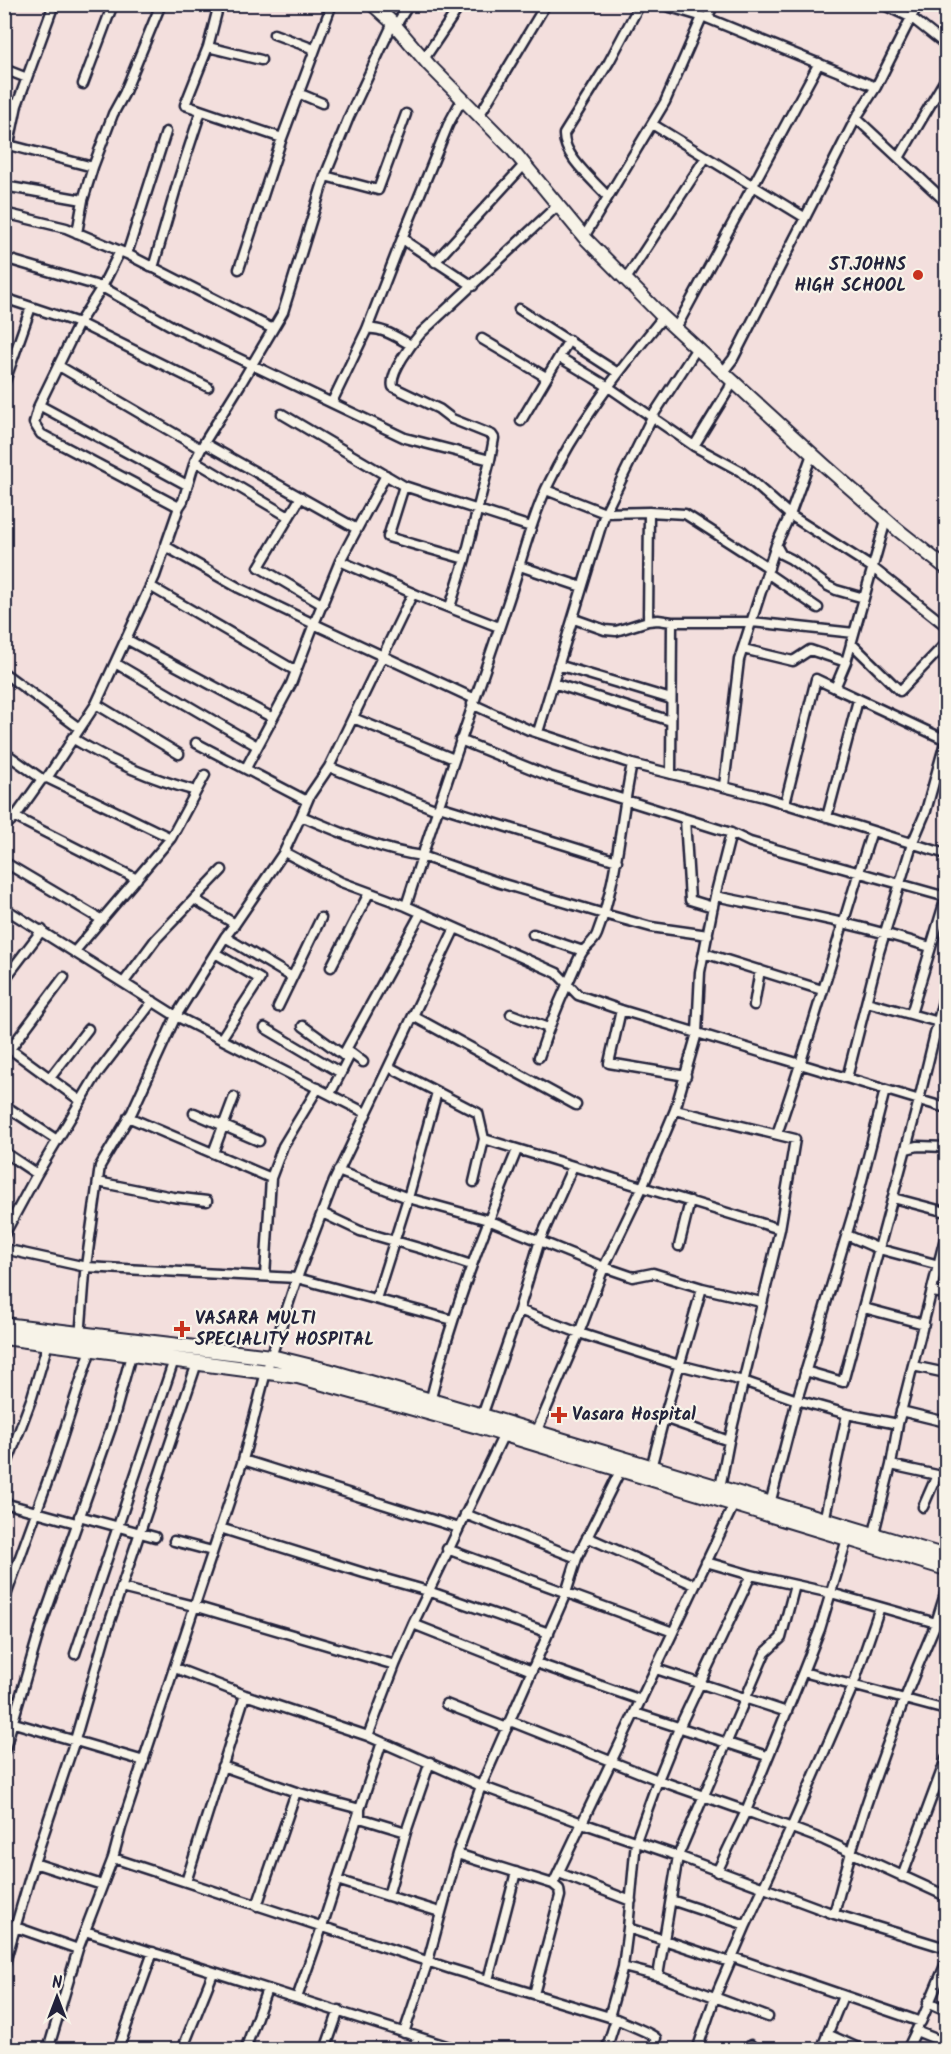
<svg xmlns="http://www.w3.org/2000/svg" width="951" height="2054" viewBox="0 0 951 2054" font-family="Kalam,sans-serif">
<rect width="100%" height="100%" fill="#f3dfdd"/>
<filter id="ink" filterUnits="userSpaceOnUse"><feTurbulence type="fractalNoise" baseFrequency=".0167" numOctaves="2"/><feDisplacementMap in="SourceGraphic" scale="12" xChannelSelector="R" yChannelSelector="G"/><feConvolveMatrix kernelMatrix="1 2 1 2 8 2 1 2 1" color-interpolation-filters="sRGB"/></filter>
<g filter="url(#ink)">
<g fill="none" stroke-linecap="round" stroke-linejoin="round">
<g stroke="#22223b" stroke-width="13">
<path id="street" d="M219 4 208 47 261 60
M660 4 707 18 876 87
M882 4 912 18 946 45
M918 4 876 87 856 118 946 202
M707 18 714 4
M395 27 409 4
M274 34 314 49
M208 47 185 105 282 138 332 4
M424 59 461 4
M4 69 27 78
M83 84 113 4
M298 93 322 103
M462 99 448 125 403 236 408 243 473 286
M4 102 17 105
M479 116 546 4
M652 124 804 217
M5 144 93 167
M9 144 17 105 54 4
M899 158 946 78
M325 176 378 190 406 114
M4 186 83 200
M608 197C594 181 563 156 564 134L609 62 640 4
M4 213 66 228 127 254 273 329
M77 233 83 200 93 167 113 114 124 94 161 4
M584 237 665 102 702 17
M127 254 166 132
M4 258 102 287 120 251
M435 262 525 164
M153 268 179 178 201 111
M239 269 282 138
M626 279 706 157
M4 298 79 323 208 387
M519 309 618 373
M676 328 819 63
M367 329C382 327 398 338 411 345
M482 339 546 377
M559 357 607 386 694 446 740 471 790 515 873 568 946 626
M59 366 201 449
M723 372 733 359 856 118
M4 384 31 307
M332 402 367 329 403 236
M39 405 187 485
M282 414 404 486
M521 421 569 340
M694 446 729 389 732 381
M195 461 289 517
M546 490 605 513 649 512 685 514 769 568
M301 497 259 567 323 605
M179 507 41 434 34 423 39 405 79 323 102 287 177 329 405 438 490 460
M357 529 386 475
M776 545 781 554 791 559 828 586 836 590 864 598
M165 546 239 588 314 624 340 561 357 529 204 443
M465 559 388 537 404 486 531 527
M340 561 419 596 499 627
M520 566 582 587
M767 573 818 608
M150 586 296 671
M450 607 465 559 490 460 494 438 492 435 452 419 439 409 393 387C389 373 412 343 421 333L558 205
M574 619 605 630 616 631 648 621 658 620 672 622H752L854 633
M648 621 649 512
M126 639 273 718
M851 643 900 691 946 643
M743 649 793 661 810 650 846 662
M115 663 257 746
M558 665 671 699
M4 673 79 728
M553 683 671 721
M835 688 946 740
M96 704 179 754
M472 704 529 730 632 764 764 797 946 854
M353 718 454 759
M538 732 605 513 652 417 697 348
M72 738C114 763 149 778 196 791
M460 740 549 776 731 833 750 842 946 897V893
M196 743 307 801
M4 752 42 779
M329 767 437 810
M246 768 291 684 314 624 475 699
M671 774 672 622
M47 778 171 838
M724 786 739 660 776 545 790 515 812 454
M785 804 816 679 835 688 846 662 886 520
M439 806 617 861
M301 816 310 795 329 767 413 593
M15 817 137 879
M827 817 858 700
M685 819 690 900 713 907
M4 827 15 817 42 779 47 778 96 704 155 576 179 507 183 501 195 461 204 443 240 385 283 312 325 176 349 117 393 23
M731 833 715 896C788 911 860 924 930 947
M284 852 301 816C340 832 379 850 422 856L500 883 604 914 651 927 708 935
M4 862 102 920
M194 899 235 924
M406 906C438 805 473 706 507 605 520 567 529 526 546 489 576 425 619 371 663 317
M4 908 176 1016 225 937 235 924 284 852 341 882 406 906 557 973 578 995 621 1010 946 1108
M533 934 583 951
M225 937 292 977
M75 951 171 838 205 775
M215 953 260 979 221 1039
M704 953 822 990
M331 967 369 893
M4 980 42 930
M124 982 156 939 222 870
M867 1002 946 1024
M754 1005 760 970
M278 1007 321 918
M621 1010 609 1063 686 1076
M511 1014 548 1028
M911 1014 946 897
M413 1016 576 1105
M303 1026 343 1055
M265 1028 341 1073
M4 1044 10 1049 64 977
M10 1049 81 1101
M351 1053 363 1062
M539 1057C548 1029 559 1002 571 976 575 968 578 958 583 951 588 945 594 942 597 934 618 879 620 821 632 764
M389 1067 478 1113 484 1139
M50 1078 88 1029
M847 1078 879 952 912 844 926 811 946 739
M330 1094 351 1053 343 1055 421 913
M4 1105 57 1140
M675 1110 643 1186 604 1267 633 1277 653 1273 702 1288 761 1302
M194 1113 259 1141
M128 1117 271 1178 283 1146 318 1088
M777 1134C812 1034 839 932 872 831
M906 1149 918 1146 946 1147
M4 1152 37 1174
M213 1153 234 1097
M338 1171 408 1198 488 1220 604 1267 579 1333 535 1435
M98 1182 173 1197 207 1201
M474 1182 484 1139 573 1166
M893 1198 946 1212
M322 1213 360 1231 426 1250 471 1265
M4 1235 37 1174 97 1074 153 1001
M847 1235 879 1249 939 1265
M679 1246 690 1201
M4 1249 86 1267 297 1278 453 1320
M265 1276 271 1178
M932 1292 946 1294
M376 1299 408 1198 437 1092
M864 1308 924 1324
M519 1310 579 1333 679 1365 743 1381 797 1400 847 1414 824 1521
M80 1338 85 1273 100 1166 132 1112 176 1016 366 1113
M913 1366 946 1373
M805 1371 843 1382 919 1100 946 988
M430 1402C451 1315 483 1233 517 1150
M901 1411 946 1422
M847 1414 898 1424
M482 1416 519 1310 540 1240 573 1166 780 1229 795 1139 675 1110 697 1033 700 972 715 896
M664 1418 729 1441
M243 1460 459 1528
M891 1465 937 1475
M651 1468 664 1418 702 1288
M4 1472 32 1397 48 1343
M720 1488 729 1441 780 1229
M736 1500 582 1823 678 1856 834 1914 946 1948
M4 1503 76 1523
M770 1504 797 1400 857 1200 885 1090
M923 1507 937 1475 946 1478
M465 1514 577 1558
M79 1516 155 1537
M220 1528 364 1573 428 1591 549 1633
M587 1537 695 1585
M873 1537 891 1465 898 1424 946 1234
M174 1541 212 1551
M447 1549 673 1632
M706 1562 751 1575
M121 1588 194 1606 395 1665
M4 1601 53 1466 91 1349
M936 1623 946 1591
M413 1624 532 1671
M75 1654 174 1360
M536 1663 641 1700
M175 1668 245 1695 368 1736 481 1786 582 1823 553 1884
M656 1669 787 1712
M803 1672 820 1629 847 1539
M446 1704 507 1728
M946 1710 803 1672 746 1811 824 1840 946 1896
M635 1713 767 1756
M4 1720 144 1761
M510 1721 658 1780 636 1841 628 1928 730 1962
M368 1736 395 1665 413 1624 504 1434
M4 1752 40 1629 111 1428 131 1355
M222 1766 296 1792 257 1906
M296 1792 360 1809 322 1927 297 1998
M406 1832 430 1762
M457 1854 553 1884 559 1889 560 1896 534 1994
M113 1858 451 1969 616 2019C625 2023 651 2033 656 2038L652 2050
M34 1863 102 1885
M717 1872 746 1811 658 1780 679 1728 751 1575 831 1593 936 1623C895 1718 859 1815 834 1914
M559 1873 631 1901
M902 1877 946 1759
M337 1880 388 1896 406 1832 360 1818V1809L382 1742
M186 1882 245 1695
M388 1896 440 1912
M671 1900 746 1925
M4 1923 78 1949
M85 1931 459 2050
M732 1957 921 2022 946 1963
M4 1966 34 1863 75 1740 105 1636 197 1363
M623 1967 658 1976 768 2017
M658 1976 678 1856 765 1653 781 1638 795 1585
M488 1980 516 1872
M928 2002 946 2010
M609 2017 623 1967 628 1928
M916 2031 946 2043
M404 2033 428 1961 457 1854 481 1786 566 1593 577 1558 620 1471
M827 2034 858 2048
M48 2050 78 1949 113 1858 121 1828 243 1460 266 1372 297 1278 334 1181 455 928
M118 2050 153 1952
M182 2050 213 1973
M245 2050 267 1989
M325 2050 339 2010
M414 2050 417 2037
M606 2050 616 2019
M697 2050 715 1997 746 1925 792 1826 853 1686 880 1607
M750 2050 751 2045
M821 2050 843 1996
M907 2050 918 2027"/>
</g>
<g stroke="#22223b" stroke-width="16">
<path id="secondary" d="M372 4 393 23 429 65 511 148 584 237 663 317 823 464 898 530 946 568"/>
</g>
<g stroke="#22223b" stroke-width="18">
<path id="primary" d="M4 1325 271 1357 328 1371 482 1416 946 1557
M4 1337 298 1376 478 1426 946 1568"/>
</g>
<use href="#street" stroke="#f7f3e8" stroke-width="8"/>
<use href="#secondary" stroke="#f7f3e8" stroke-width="12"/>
<use href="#primary" stroke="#f7f3e8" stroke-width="14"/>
</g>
</g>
<g fill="#c8321e" stroke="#f7f3e8" stroke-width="2">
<circle cx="918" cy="275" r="6"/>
<path d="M179 1320h6v6h6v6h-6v6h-6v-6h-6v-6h6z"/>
<path d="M556 1406h6v6h6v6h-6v6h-6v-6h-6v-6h6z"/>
</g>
<g text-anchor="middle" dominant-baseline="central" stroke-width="4.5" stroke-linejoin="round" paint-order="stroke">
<g font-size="18" font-weight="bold" fill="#22223b" stroke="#f7f3e8" text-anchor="start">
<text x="906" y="265" text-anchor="end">ST.JOHNS<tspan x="906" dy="21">HIGH SCHOOL</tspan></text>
<text x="195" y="1319">VASARA MULTI<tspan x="195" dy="21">SPECIALITY HOSPITAL</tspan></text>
<text x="572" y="1415">Vasara Hospital</text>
</g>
</g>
<rect width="951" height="2054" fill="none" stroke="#f7f3e8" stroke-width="24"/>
<rect x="12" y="12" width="927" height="2030" fill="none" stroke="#22223b" stroke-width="2" filter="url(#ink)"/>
<g transform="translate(57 1997)" stroke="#f7f3e8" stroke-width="4.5" paint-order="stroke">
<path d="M0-4.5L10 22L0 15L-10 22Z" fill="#22223b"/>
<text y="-9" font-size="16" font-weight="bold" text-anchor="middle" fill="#22223b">N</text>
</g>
</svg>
